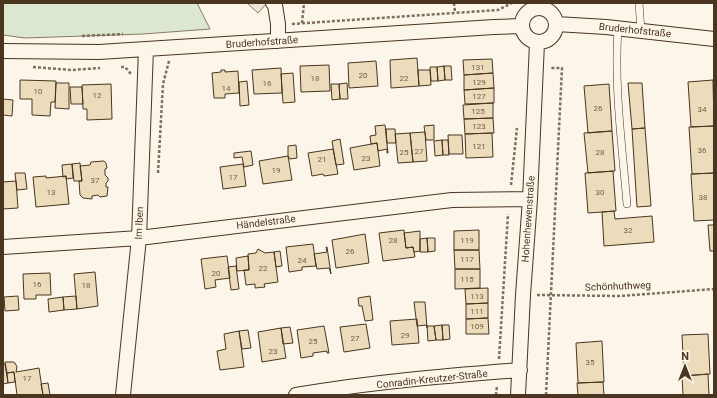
<svg xmlns="http://www.w3.org/2000/svg" width="717" height="398" viewBox="0 0 717 398" font-family="Roboto,sans-serif">
<rect width="100%" height="100%" fill="#fbf6e9"/>
<path fill="#dce7d0" stroke="#887966" d="M3 3H197L210 29 143 34 25 38 3 35Z"/>
<path fill="#ede7d9" stroke="#887966" d="M247 3H267L258 13Z"/>
<path fill="#ecdcbc" stroke="#4a3520" d="M417 58 419 86 391 88 390 60Z
M492 59 493 73 464 75 463 60Z
M376 61 378 86 349 88 348 63Z
M329 65 330 91 301 92 300 66Z
M444 66H451L452 80H445Z
M444 66 445 80 438 81 437 67Z
M430 67H437L438 81H431Z
M281 68 282 93 254 94 252 70Z
M221 70H225V72L238 71 239 93 225 94V98H214L212 73 221 72Z
M418 70H430L431 85 419 86Z
M293 73 295 102 283 103 281 74Z
M493 73 494 88 464 90V75Z
M20 80 56 81 55 102H51L50 116 32 115V99H20Z
M713 80 714 126 691 127 688 82Z
M247 81 249 105 240 106 239 82Z
M56 83H69V109L55 108Z
M347 83 348 99H340L339 84Z
M628 83H642L645 128 632 129Z
M111 84 112 119 87 120V109H83L82 85Z
M331 84H339L340 99 332 100Z
M609 84 612 131 588 133 584 86Z
M70 87H82L83 104H71Z
M494 88V103L465 104 464 90Z
M3 99 13 100 12 116 3 115Z
M493 103V118L464 119 463 105Z
M493 118 494 133 465 134 464 119Z
M385 125 388 153H387V149L378 151 377 143 371 144 370 136 376 135 375 126Z
M434 125V140H426L424 126Z
M714 126V173L692 174 689 127Z
M645 128 651 206 637 207 632 129Z
M386 129H395L396 143H387Z
M612 131 615 171 588 173 584 133Z
M425 132 427 161 413 162 410 133Z
M410 133 413 162 398 163 395 134Z
M492 133 493 157 466 158 465 134Z
M448 135H462L463 154H449Z
M340 139 344 164 336 165 332 141Z
M442 140H448L449 155H443Z
M442 140 443 155 435 156 434 141Z
M377 143 380 166 354 170 350 148Z
M296 145 297 158 290 159 288 156V146Z
M333 149 338 174 324 176 323 174 312 176 308 153Z
M251 151 253 165 244 167 242 157 234 158V153Z
M288 156 292 180 263 184 259 161Z
M104 161 106 163 107 168 105 169V175L108 178V181L106 183V187H108L107 196 100 197 98 195 92 196V199L83 198 80 195 79 181H82L80 166 90 165 91 162Z
M80 163 82 181H74L72 164Z
M72 164 73 178 66 179V176L63 177 62 165Z
M243 164 246 186 223 189 220 167Z
M613 171 616 211 588 213 585 173Z
M15 173H25L27 189 17 190Z
M714 173V220L694 221 691 174Z
M46 176V178L66 176 69 204 36 207 33 177Z
M16 181 18 208 3 209V182Z
M614 211 615 219 652 216 654 242 604 246 602 212Z
M708 225H714V251H710Z
M404 230 406 248 413 247 415 257 383 261 379 233Z
M479 230V250H454V231Z
M420 231V251L414 252 413 247 406 248 404 233Z
M365 234 369 263 336 268 332 240Z
M427 238H435V251L428 252Z
M427 238 428 252H420V239Z
M313 244 316 266 302 267V270L289 272 286 247Z
M326 247H327L331 274 329 268 317 269 314 254 327 252Z
M258 249 265 253 274 252 278 282 264 284 265 287 255 288V284L246 285 244 270H249L248 254 256 253Z
M454 250H479L480 269H455Z
M280 251 282 266 276 267 274 252Z
M227 256 230 278 215 280 216 287 205 289 201 259Z
M248 256 249 270 237 271 236 258Z
M236 266 239 289 231 290 228 267Z
M455 269H480V288L455 289Z
M95 272 98 306 77 309 74 274Z
M50 273 51 295H36V299H24L23 274Z
M488 288V303L466 304 465 289Z
M18 296 19 310 5 311 4 297Z
M76 296 77 309 64 310 63 297Z
M370 296 373 320 365 321 362 306H359L358 298Z
M63 297 64 310 49 312 48 299Z
M414 302H425L427 328V325L417 326Z
M488 303V318L466 319V304Z
M488 318 489 334H466V319Z
M417 319 419 343 392 345 390 321Z
M366 324 370 348 344 352 340 327Z
M442 325H449L450 339 443 340Z
M442 325 443 340H436L434 326Z
M324 326 329 353H327V351L313 353V356L301 358 297 330Z
M427 326H434L436 340 428 341Z
M290 327 293 343 283 344 281 328Z
M281 328 286 358 262 362 258 332Z
M248 330 251 348 242 349 239 331Z
M239 331 244 367 220 370 217 351 226 349 224 334Z
M708 334 710 374 684 376 682 335Z
M602 341 604 382 578 383 576 343Z
M5 362H13L15 363 17 367 16 372 39 368 43 395H17L14 372 7 373Z
M3 364H5L8 383 3 384Z
M14 372 15 382 8 383 7 373Z
M708 374 709 395H683L682 376Z
M603 382 604 395H578L577 383Z
M48 383 50 395H43L41 384Z"/>
<g fill="none" stroke-linecap="round" stroke-linejoin="round">
<g stroke="#4a3520" stroke-width="8">
<path id="lane" d="M639 3 641 31
M618 28C614 87 622 145 627 204"/>
</g>
<g stroke="#4a3520" stroke-width="16">
<path id="street" d="M273 3 275 5 278 24V41
M522 25a17 17 0 1 1 34 0a17 17 0 1 1-34 0Z
M556 24 606 27 714 39
M3 51 99 52 146 49 494 27 521 26
M3 247 139 238 452 200 530 199
M123 395 139 238 146 49
M296 395C370 382 445 376 520 370
M518 395 523 295 530 199 537 43"/>
</g>
<path stroke="#7f6f5c" stroke-width="2.5" stroke-dasharray="3 2" stroke-linecap="butt" d="M454 3 455 12
M302 23 304 3
M292 24 498 10 512 3
M82 36 123 34
M33 67 72 70 100 68
M121 67H125L131 74
M158 173 163 84 169 61
M511 185 517 128
M537 295 620 296 714 289
M499 359 508 214
M496 395 497 386
M546 395 562 68H550"/>
<use href="#lane" stroke="#fbf6e9" stroke-width="7"/>
<use href="#street" stroke="#fbf6e9" stroke-width="14"/>
</g>
<g text-anchor="middle" dominant-baseline="central" stroke-width="3" stroke-linejoin="round" paint-order="stroke">
<g font-size="8" fill="#725f47">
<text x="478" y="67">131</text>
<text x="363" y="75">20</text>
<text x="315" y="78">18</text>
<text x="404" y="78">22</text>
<text x="479" y="82">129</text>
<text x="267" y="83">16</text>
<text x="226" y="88">14</text>
<text x="38" y="91">10</text>
<text x="97" y="95">12</text>
<text x="479" y="96">127</text>
<text x="598" y="108">26</text>
<text x="702" y="109">34</text>
<text x="478" y="111">125</text>
<text x="479" y="126">123</text>
<text x="479" y="146">121</text>
<text x="702" y="150">36</text>
<text x="419" y="151">27</text>
<text x="404" y="152">25</text>
<text x="600" y="152">28</text>
<text x="366" y="158">23</text>
<text x="322" y="159">21</text>
<text x="276" y="170">19</text>
<text x="233" y="177">17</text>
<text x="95" y="180">37</text>
<text x="51" y="192">13</text>
<text x="600" y="192">30</text>
<text x="703" y="197">38</text>
<text x="628" y="230">32</text>
<text x="393" y="240">28</text>
<text x="467" y="240">119</text>
<text x="350" y="251">26</text>
<text x="467" y="259">117</text>
<text x="302" y="260">24</text>
<text x="263" y="268">22</text>
<text x="216" y="273">20</text>
<text x="467" y="279">115</text>
<text x="37" y="284">16</text>
<text x="86" y="285">18</text>
<text x="477" y="296">113</text>
<text x="477" y="311">111</text>
<text x="477" y="326">109</text>
<text x="405" y="335">29</text>
<text x="355" y="338">27</text>
<text x="313" y="341">25</text>
<text x="273" y="351">23</text>
<text x="590" y="362">35</text>
<text x="27" y="378">17</text>
</g>
<g font-size="10" fill="#4a3520" stroke="#fbf6e9">
<text transform="translate(635 30) rotate(6)">Bruderhofstraße</text>
<text transform="translate(262 42) rotate(-4)">Bruderhofstraße</text>
<text transform="translate(528 219) rotate(-86)">Hohenhewenstraße</text>
<text transform="translate(266 222) rotate(-7)">Händelstraße</text>
<text transform="translate(139 223) rotate(-87)">Im Iben</text>
<text transform="translate(618 286) rotate(-2)">Schönhuthweg</text>
<text transform="translate(432 379) rotate(-6)">Conradin-Kreutzer-Straße</text>
</g>
</g>
<rect width="717" height="398" fill="none" stroke="#4a3520" stroke-width="8"/>
<g transform="translate(685 366)" stroke="#fbf6e9" stroke-width="3" paint-order="stroke">
<path d="M0-3L7 15L0 10L-7 15Z" fill="#4a3520"/>
<text y="-6" font-size="11" font-weight="bold" text-anchor="middle" fill="#4a3520">N</text>
</g>
</svg>
